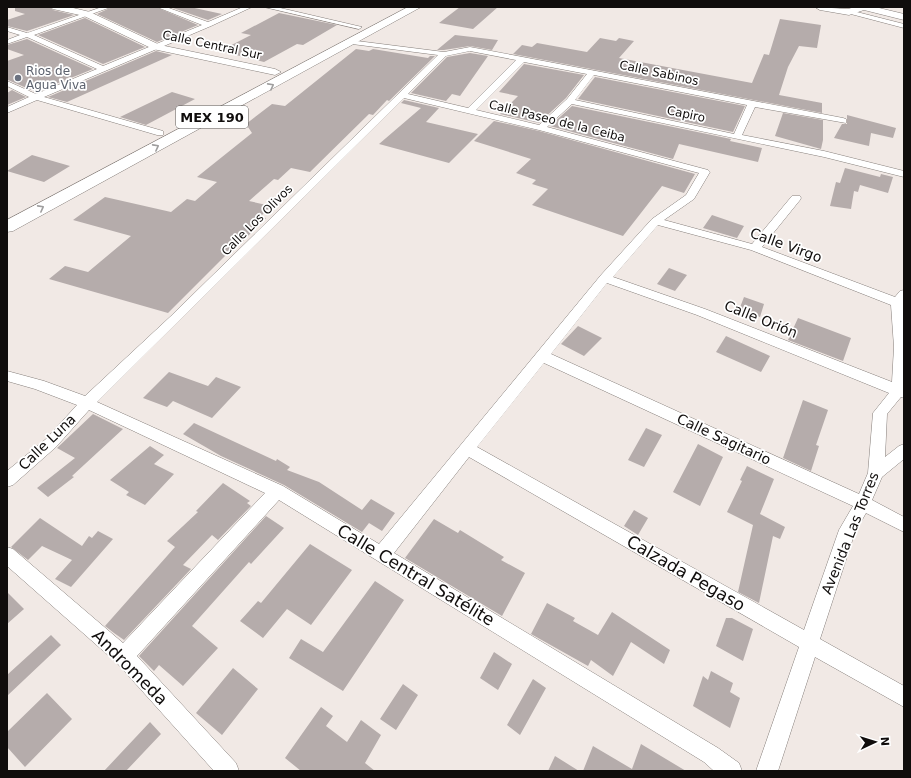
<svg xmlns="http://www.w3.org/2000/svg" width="911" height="778" viewBox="0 0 911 778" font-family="'DejaVu Sans',sans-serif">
<rect width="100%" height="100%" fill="#f1e9e5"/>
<path fill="#b5acab" d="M15 7H50L53 10 74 15 27 31 7 26V20L25 14 15 11Z
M112 7H156L198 25 157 42 97 14Z
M170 7H190L222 14 208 20Z
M460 7H498L473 29 439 23Z
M279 13 337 25 303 45 297 44 264 62 220 51 251 35 241 33Z
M85 18 145 47 103 64 38 35Z
M780 19 821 25 817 48 799 46 788 67 779 95 822 103V113L513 54 522 45 532 47 537 43 587 52 600 38 616 41 619 38 634 41 619 58 752 83 764 54 769 55Z
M455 35 498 40 492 50 470 46 444 50H437Z
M27 39 93 69 36 92 8 80 7 61 24 55 7 49V45Z
M356 49 369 51 373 49 428 58 430 56H435L389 101 387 100 373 115 369 114 310 172 291 168 278 180 274 179 249 201 271 206 260 217 266 218 233 251H230L168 313 49 279 65 266 88 272 131 236 73 220 105 197 171 212 187 199 195 201 217 182 197 177 252 133 246 124 272 104 285 106Z
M156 51 172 55 67 102 48 97Z
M470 53 488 56 460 96 452 94 446 101 411 93 447 57Z
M524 64 584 75 566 98 539 123 500 114 518 96 499 92Z
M595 77 745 106 733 132 578 99Z
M12 90 26 97 7 105V93Z
M172 92 195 99 146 125 120 117Z
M404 100 439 108 426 122 478 134 449 163 379 144 421 108 401 103Z
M572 106 731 139 730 141 762 148 758 162 679 144 673 159 550 126Z
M783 113 823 120V140L821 149 775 136Z
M847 115 896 128 893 138 871 133 869 146 834 138 842 124H847Z
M494 121 539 131 695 174 684 193 662 186 623 236 532 205 548 189 532 184 536 180 516 173 531 159 474 141Z
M32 155 70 166 44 182 7 171Z
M845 168 880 177 881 174 893 177 888 193 860 185 858 192 854 191 851 209 830 206 836 182 840 183Z
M712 215 744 226 737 238 703 228Z
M669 268 687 275 675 291 657 284Z
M744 297 764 304 760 317 739 310Z
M798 318 851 338 843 361 788 340Z
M578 326 602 338 584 356 561 344Z
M726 336 770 356 761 372 716 352Z
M169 372 208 386 216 377 241 387 212 418 173 401 167 407 143 398Z
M803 400 828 410 816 445 819 446 811 471 783 458Z
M93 414 123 429 72 476 74 477 48 497 37 488 75 458 57 448Z
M194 423 276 461 277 459 290 467 287 470 319 482 362 510 371 499 395 513 382 531 369 523 362 532 284 485 221 456 183 434Z
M646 428 662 435 644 467 628 460Z
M698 444 723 457 700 506 673 492Z
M150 446 164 455 154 464 174 474 145 505 126 495 129 492 110 480Z
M747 466 774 479 760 514 785 527 780 539 773 536 759 603 738 592 753 525 727 512 742 481 740 480Z
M223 483 250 501 247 503 251 506 218 540 212 535 183 565 191 569 124 640 114 633 105 626 175 547 167 541 198 512 196 511Z
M634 510 648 518 638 535 624 526Z
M266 516 284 528 251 564 249 562 192 626 218 648 183 686 159 665 154 671 139 656Z
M40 518 82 546 89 536 92 538 98 531 113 539 71 587 55 579 72 560 42 546 28 560 11 547Z
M434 519 458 533 460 530 504 557 501 560 525 573 502 616 405 558Z
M310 544 352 570 311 625 287 609 263 638 240 621 258 601 261 603Z
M375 581 404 600 343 691 289 658 301 639 323 652Z
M7 592 24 609 7 624Z
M547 603 575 618 573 621 598 635 612 612 670 650 664 664 631 642 613 676 591 660 588 666 531 634Z
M726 618H732L753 629 743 661 716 646Z
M51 635 61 645 7 696V675Z
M494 652 512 664 498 690 480 678Z
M233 668 258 689 222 735 196 713Z
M711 671 733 683 730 692 740 698 730 728 693 706 703 676 708 680Z
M533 679 546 688 520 735 507 725Z
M403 684 418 695 396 730 380 719Z
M47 693 72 719 25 767 7 747V732Z
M321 707 333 716 326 726 347 742 361 720 381 735 365 763 375 771H301L285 758Z
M150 722 161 734 126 771H104Z
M641 744 686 771H583L593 746 632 769Z
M555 756 579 771H548Z"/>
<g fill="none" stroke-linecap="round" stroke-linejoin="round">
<g stroke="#867f7b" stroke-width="1">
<path id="street" d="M102 7H111L34 35 103 66 202 25 157 7H166L208 22 243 7H252L211 26 44 97 163 131V135H157L37 100 7 113V107L29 97 7 86V81L36 94 97 69 27 37 7 44V40L20 35 7 31V27L27 33Z
M264 7H276L362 27 359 29Z
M849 10 904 24V28L847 13V11Z
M349 40 444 52 470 47 843 118 846 119V123L755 107 742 135 824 151 904 171V177L824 157 572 104 547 127 708 170 710 172 694 199 664 220 752 244 792 196H800L801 198 800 200 762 247 895 297 900 291 904 290V398L901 397 887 414 885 457 899 446 904 444V459L882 477 872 500 904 517V532L866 513 855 532 820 639 904 686V707L815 657 778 771H756L799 647 469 457 394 553 718 748 739 763 742 771H714L704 762 279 500 137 656 236 763 239 771H214L117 663 7 566V547L13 549 123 643 265 493 89 410 56 447 13 485 7 487V471L46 439 77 405 35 389 7 381V371L44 381 85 396 171 316 438 55 352 44 348 42ZM470 51 516 60 468 108 408 94 446 56ZM524 62 587 74 567 99 539 125 476 110ZM594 75 747 105 734 134 575 100ZM404 98 539 130 699 173 686 195 652 219 601 275 379 544 283 486 97 402ZM658 225 751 250 891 305 894 347 892 382 705 309 613 277ZM607 283 697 315 889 393 873 413 868 473 859 494 551 354ZM544 363 853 506 839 530 804 630 477 447Z"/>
</g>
<g stroke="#867f7b" stroke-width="1">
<path id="secondary" d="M51 7H69L90 12 160 45 275 69 281 72 275 75 153 49 84 16 53 9Z
M815 7 848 9 855 7H875L904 14V20L864 10 849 15 820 10Z"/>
</g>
<g stroke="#867f7b" stroke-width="1">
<path id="primary" d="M408 7H421L13 231 7 232V220Z"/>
</g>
<use href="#street" fill="#fff" fill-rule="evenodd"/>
<use href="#secondary" fill="#fff" fill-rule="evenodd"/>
<use href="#primary" fill="#fff" fill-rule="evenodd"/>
</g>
<defs><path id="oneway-chevron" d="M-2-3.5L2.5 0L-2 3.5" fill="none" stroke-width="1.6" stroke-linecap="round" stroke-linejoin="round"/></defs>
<g stroke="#9f9e9e">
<use href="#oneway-chevron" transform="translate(271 86) rotate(-28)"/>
<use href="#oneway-chevron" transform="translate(156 147) rotate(-28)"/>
<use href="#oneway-chevron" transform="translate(41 208) rotate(-28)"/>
</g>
<circle fill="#6b7280" stroke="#fff" stroke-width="1.5" cx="18" cy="78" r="4"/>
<g text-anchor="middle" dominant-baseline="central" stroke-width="3.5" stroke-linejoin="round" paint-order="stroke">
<g font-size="12" fill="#100d0c" stroke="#fff">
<text transform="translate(212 45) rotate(12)">Calle Central Sur</text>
<text transform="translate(659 73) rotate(12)">Calle Sabinos</text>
<text transform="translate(686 114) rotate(12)">Capiro</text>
<text transform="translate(557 121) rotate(14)">Calle Paseo de la Ceiba</text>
<text transform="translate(257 220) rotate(-45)">Calle Los Olivos</text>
</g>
<g font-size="12" fill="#5b616d" stroke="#fff" text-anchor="start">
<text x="26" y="71">Rios de<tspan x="26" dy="14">Agua Viva</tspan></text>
</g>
<rect fill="#fff" stroke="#585655" stroke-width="1" x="176" y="106" width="72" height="22" rx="3"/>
<g font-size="13" font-weight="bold" fill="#100d0c">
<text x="212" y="117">MEX 190</text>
</g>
<g font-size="14" fill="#100d0c" stroke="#fff">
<text transform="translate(786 245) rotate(20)">Calle Virgo</text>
<text transform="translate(761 319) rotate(22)">Calle Orión</text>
<text transform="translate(724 439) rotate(25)">Calle Sagitario</text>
<text transform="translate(47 442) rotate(-44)">Calle Luna</text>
<text transform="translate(850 533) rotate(-68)">Avenida Las Torres</text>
</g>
<g font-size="17" fill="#100d0c" stroke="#fff">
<text transform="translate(686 573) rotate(30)">Calzada Pegaso</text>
<text transform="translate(416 575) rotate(31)">Calle Central Satélite</text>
<text transform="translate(130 667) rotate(45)">Andromeda</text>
</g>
</g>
<rect width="911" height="778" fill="none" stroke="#100d0c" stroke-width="16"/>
<g transform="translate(875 742) rotate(86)" stroke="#ffffff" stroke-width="3" paint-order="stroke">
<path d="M0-3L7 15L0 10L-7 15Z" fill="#100d0c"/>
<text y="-6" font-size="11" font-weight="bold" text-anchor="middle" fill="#100d0c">N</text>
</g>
</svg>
